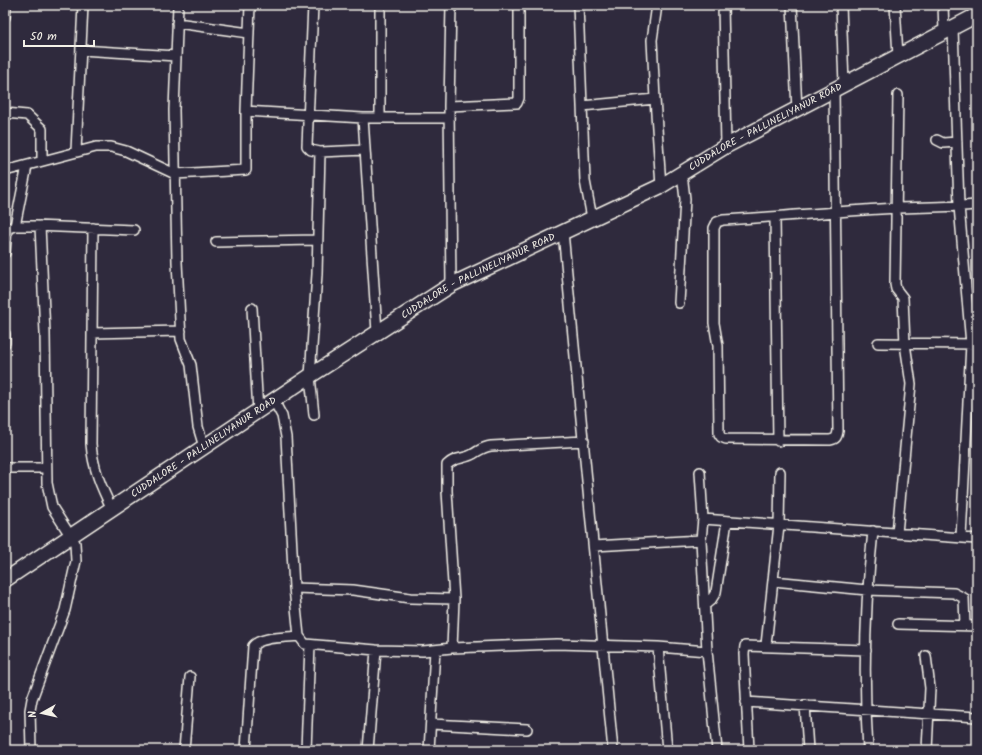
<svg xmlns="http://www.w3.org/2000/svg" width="982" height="755" viewBox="0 0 982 755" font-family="Kalam,sans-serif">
<rect width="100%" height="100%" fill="#2f2a3d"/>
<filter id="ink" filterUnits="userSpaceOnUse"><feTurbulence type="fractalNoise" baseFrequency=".025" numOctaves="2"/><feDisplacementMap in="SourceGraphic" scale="8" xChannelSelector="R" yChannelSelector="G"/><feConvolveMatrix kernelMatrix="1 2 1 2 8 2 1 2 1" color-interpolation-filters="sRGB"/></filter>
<g filter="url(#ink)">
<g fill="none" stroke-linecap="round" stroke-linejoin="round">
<g stroke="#f4f1e8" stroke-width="12">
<path id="street" d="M178 5 174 110 177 262 181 339 191 365 198 427 204 447
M250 5 246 111 363 118H449
M313 5 307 146 311 150 320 152 365 150
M380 5V118
M578 5 585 181 592 218
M723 5 726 146
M792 5 797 110
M841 5 844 84
M895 5 898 56
M943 5 944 31
M5 17 6 5
M177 23 249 33
M953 28 959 206 971 344 961 537
M81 50 176 56
M834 89 838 431C837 437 836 439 830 440L726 439 721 437 719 434 718 346 714 323V228L717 222 723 220C781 217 839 211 897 208 924 207 950 207 977 205
M655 99 652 40 657 5
M449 106 517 103 519 98V5
M582 106 655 99 661 186
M5 113 27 115 42 129V161
M363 118 377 332
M937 140 943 143 957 142
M76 151 83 5
M5 171 96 147H111L126 151 175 174 246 170V111
M775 217 778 441
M15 226 27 166
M93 228 91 444C93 468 101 487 112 509
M5 229 15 226H35L134 230
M563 232 613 750
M216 242 317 240
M5 253 7 229
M451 285 449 106 451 5
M679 303 685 199 683 182 679 175
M252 308 258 412
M92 333 181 331
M5 334V343
M878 343 976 344
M274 401 282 416 286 437 294 588 299 636 305 644 376 650 423 651 452 648 557 644 658 647 707 651
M314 415 310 376 317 274 320 152
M5 468H46
M700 472 703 519
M897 533 911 384 905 344 903 298 896 289 895 284 898 95
M701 540 707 651 717 750
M594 546 701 540 703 519 977 539
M773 581 867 590 954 593 964 598 965 625
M294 588 353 590 410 598 454 599
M705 605 711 600 716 592 727 521
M898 624 977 626
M766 645 779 525 780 472
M658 647 667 750
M452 648 454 599 447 491V465C454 457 465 459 473 454 480 450 483 447 491 446L584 441
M926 656 930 688 927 750
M746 702 977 717
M805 705 808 750
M431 724 527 729
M31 750 30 710 32 699 65 610 76 561 75 543 52 507 47 483 45 333 40 226
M184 750 190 677
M246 750 253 646C261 636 286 638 299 636
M306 750 310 645
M368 750 376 650
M429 750 435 650
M749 750 744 654 745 646 866 650
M868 750C863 677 865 604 873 531"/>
</g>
<g stroke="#f4f1e8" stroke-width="17">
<g id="primary">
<path id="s1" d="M5 580 310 376 451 285 661 186 726 146 977 15"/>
</g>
</g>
<use href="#street" stroke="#2f2a3d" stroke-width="9"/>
<use href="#primary" stroke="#2f2a3d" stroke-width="14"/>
</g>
</g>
<g text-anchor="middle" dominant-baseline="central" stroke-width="3.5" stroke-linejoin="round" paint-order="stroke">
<g font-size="10" fill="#f4f1e8" stroke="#2f2a3d">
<text stroke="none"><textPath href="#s1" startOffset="887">CUDDALORE - PALLINELIYANUR ROAD</textPath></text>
<text stroke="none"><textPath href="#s1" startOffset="563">CUDDALORE - PALLINELIYANUR ROAD</textPath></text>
<text stroke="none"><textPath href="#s1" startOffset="239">CUDDALORE - PALLINELIYANUR ROAD</textPath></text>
</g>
</g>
<rect width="982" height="755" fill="none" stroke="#2f2a3d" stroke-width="20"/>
<rect x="10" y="10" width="962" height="735" fill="none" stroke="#f4f1e8" stroke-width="1.5" filter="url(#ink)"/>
<g transform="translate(42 713) rotate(262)" stroke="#2f2a3d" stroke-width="3" paint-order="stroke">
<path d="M0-3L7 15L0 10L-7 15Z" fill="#f4f1e8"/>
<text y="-6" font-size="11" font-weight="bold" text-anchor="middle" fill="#f4f1e8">N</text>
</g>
<path d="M24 40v6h70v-6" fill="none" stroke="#f4f1e8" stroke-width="2"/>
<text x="30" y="40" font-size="12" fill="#f4f1e8" stroke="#2f2a3d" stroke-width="3" paint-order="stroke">50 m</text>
</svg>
